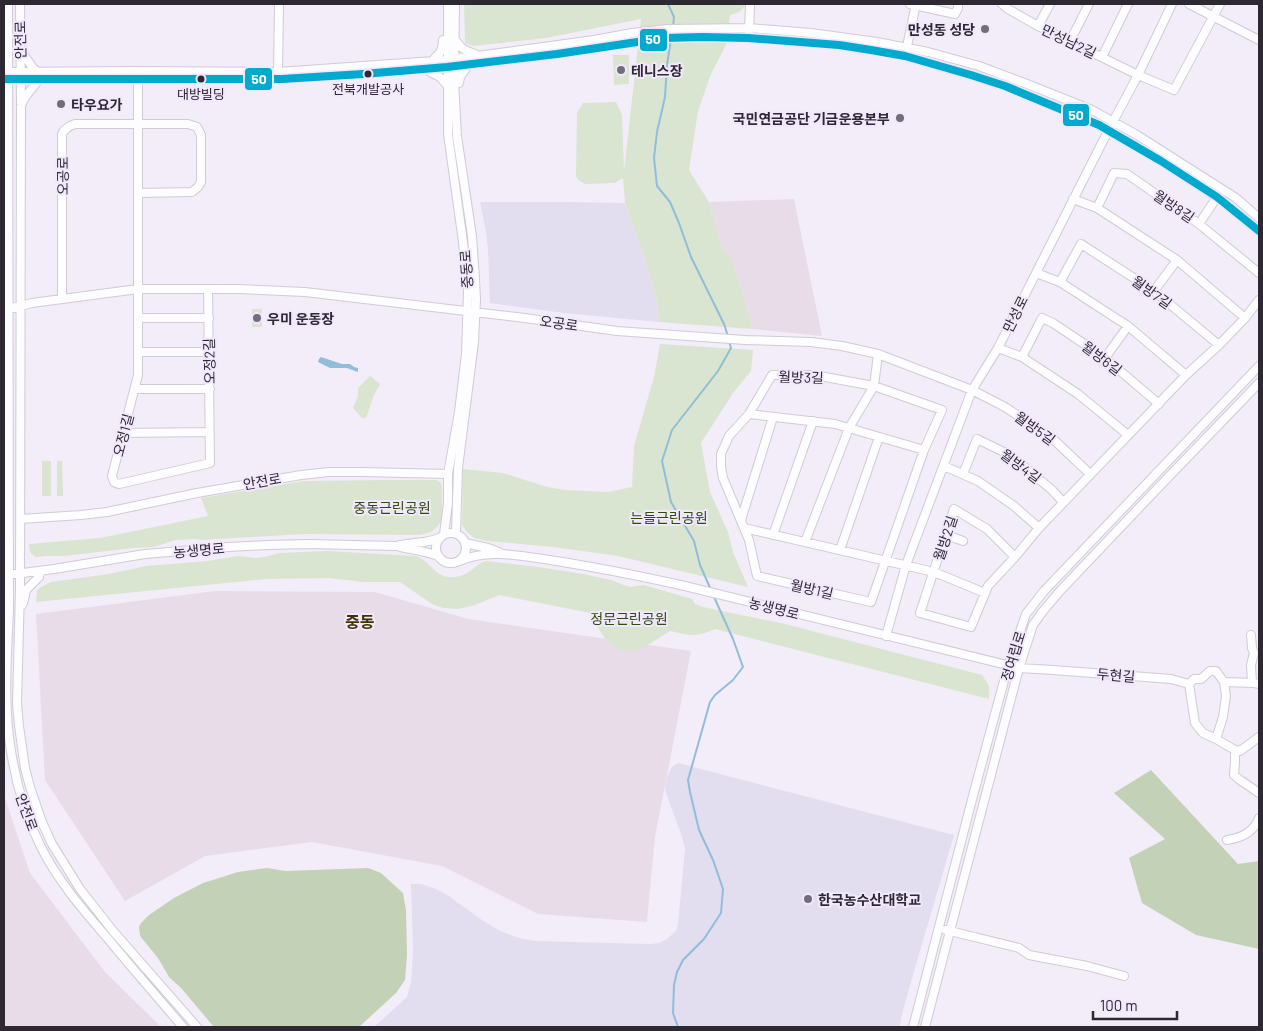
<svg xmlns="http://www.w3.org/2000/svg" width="1263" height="1031" viewBox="0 0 1263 1031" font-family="Barlow,'Noto Sans KR',sans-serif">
<rect width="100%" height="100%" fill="#f2edf8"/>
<path fill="#e9dce9" d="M794 199 822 336 753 329 732 259 722 248 709 202Z
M215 591 375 592 468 619 691 651 655 837 647 922 538 914 442 866 312 842 205 856 125 901 45 780 36 614Z
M4 795 30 873 105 972 161 1027H4Z"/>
<path fill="#e2deef" d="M480 202H563L625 203 646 262 656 298 659 322 564 313 490 303 488 249 486 232Z
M678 763 954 835 910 985 901 1018 900 1027H374L407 997 411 982 413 951 411 884H421L436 889 446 894 482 920 500 931 519 938 535 941 651 944 659 943 667 939 676 931 678 925 685 848 681 834 666 793 665 786 667 777 672 767Z"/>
<path fill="#d9e5d0" d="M464 4H745C744 11 736 14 730 15L727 43 711 74 698 111 689 170 709 202 722 248 732 259 753 329 659 322 656 298 646 262 625 203 623 178 615 183 585 184 578 180 576 176 577 113 583 103 616 102 622 115 624 171 641 19 546 38 473 46 465 43Z
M613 55H629V84L614 85Z
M252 309H262V327H252Z
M660 344 753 350 751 371 733 393 701 443 710 492 728 532 733 552 748 587 618 556 553 547 488 541 474 538 467 532 462 525 463 469 503 473 547 487 565 490 608 492 632 487 634 446 654 377Z
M370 376 380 384 374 395 366 418H362L353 408 358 396V388Z
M42 461H51V496H42Z
M57 461H62L63 496H57Z
M388 480H436L441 483 442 489V520L437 527 431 532 420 535 304 534 200 540 195 539 175 540 154 547 133 548 64 556H47L35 557 30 552 29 544 100 538 208 516 201 498 303 481Z
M327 551 415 556C435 562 435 584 463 575 472 572 477 563 486 561L538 567 583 574 611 580 621 584 630 587 644 585 692 599 695 604 703 607 785 624 982 675 989 686V699L715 629C695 638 690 635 670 631 661 636 644 649 635 651 624 653 610 646 604 637 599 630 595 621 590 613L499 595 475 605 458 609 443 608 432 604 400 582H363L329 578 266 579 36 602 37 591 41 587 51 582 109 574 146 566 207 561 238 556 257 558 269 556 280 553Z"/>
<path fill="#c3d2b7" d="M1151 770 1238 864 1259 861V949L1196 935 1142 903 1129 858 1165 839 1114 793Z
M267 868 286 871 368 868 381 873 403 893 406 910 407 955 405 980 396 993 359 1027H214L181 988 169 977 158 958 140 936 139 927 141 923 149 915 174 898 203 883 238 872Z"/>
<path fill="#91bdda" d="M321 357 342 364H350L354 367 358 368V372L347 368H330L318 362 319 359Z"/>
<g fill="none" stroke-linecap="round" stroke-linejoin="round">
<path stroke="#91bdda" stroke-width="2" d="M668 4 674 17 673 27
M671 39 667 65 665 97 657 132 654 158 657 186 670 202 679 223 691 257 724 324 728 336
M711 590 700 565 694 541 671 502 662 461 672 430 718 371 731 348 729 341
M678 1027 673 1013 674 985 677 972 683 960 704 939 721 913 723 889 713 860 699 830 690 792 688 780 710 702 715 695 733 680 743 667 733 639 714 597"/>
<g stroke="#d0cbd5" stroke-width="10">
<path id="minor" d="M8 4 9 610C7 656 3 705 11 751 16 783 25 815 40 845 57 880 83 910 109 940 133 969 158 998 183 1027
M20 4 21 102
M455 4 454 81 457 136 472 236 475 279 476 299 474 342 458 468 456 533
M910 4 955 14 958 8V4
M1002 4 1008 9 1038 26 1138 75 1174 90 1220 4
M1189 4 1259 40
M1038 26 1050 4
M749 32 750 4
M455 39C461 49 464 50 475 54
M1070 41 1089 4
M21 51 33 68 38 72
M906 51 916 4
M1102 57 1128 4
M433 61C434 57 436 57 439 54 442 50 443 45 443 40H446
M429 68 430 72 440 77 447 85
M4 72 131 71 278 72 448 60 594 40 632 33 667 29 749 28 811 33 877 42 928 52 979 66 1027 84 1092 110 1137 135 1236 198 1259 218
M278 72 279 4
M139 77 138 79V375L112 476 114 482 119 484 210 463 208 289
M4 79H282L363 74 447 67 557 54 664 38 702 37 748 38 839 45 871 50 905 56 971 75 1005 86 1099 125 1161 161 1217 197 1259 231
M39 79C33 89 24 95 21 106L20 590 17 703 19 726 25 768 30 787 42 822 52 844 80 889 113 931 197 1027
M455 84 459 83 460 77 469 64
M1073 199 1097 208 1177 260 1245 318
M1097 208 1114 173 1127 174 1199 224 1259 273
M1199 224 1217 197
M1036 273 1060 282 1128 326 1186 375
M1060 282 1081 244 1154 291 1219 345
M1154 291 1177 260
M62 299V134C65 128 69 126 75 124H188L197 127 201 135V182L198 187 192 192 138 193
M4 310 32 303 138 289H239L305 292 525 318 617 331 745 340 811 342 842 346 878 354 972 390 1005 407 1053 439 1090 474
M139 318H209
M998 348 1022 357 1078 394 1128 435
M139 352H209
M1022 357 1042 318 1053 323 1105 358 1159 404
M1105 358 1128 326
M772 375H814L874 386 942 410 924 450 871 602 757 576 749 540 723 478 721 467V454L729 436 749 414Z
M135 389H210
M749 414 835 424 924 450
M123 433 209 432
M944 466 978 481 1014 506 1039 528
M963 474 977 439 1010 455 1052 490 1063 502
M20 519 81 515 107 512 197 493 301 475 329 472H362L448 474
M741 520 773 417
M744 528 934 572 985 593
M436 548a15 15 0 1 1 30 0a15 15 0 1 1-30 0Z
M444 534 448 503V474L459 412 466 354 468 291 463 242 448 134V4
M773 535 813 421
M946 535 963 541
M805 542 849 428 874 386 878 354
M465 543 488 548 499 552
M396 546C410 550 424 550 438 556
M840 550 879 437
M1015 557 987 529 954 509 920 613 971 627 988 586 1015 557 1039 528 1186 375 1219 345 1245 318 1259 300
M460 561C486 548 522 556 550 560 595 567 640 576 685 586L1019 668 1053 670 1171 679 1189 684 1195 723 1203 733 1216 739 1235 750 1240 751 1259 737
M15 574 54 569 145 554 228 547 267 545 309 544 396 546C411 542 425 544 439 538
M22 605 24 600 26 590 39 577 40 571
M1251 635 1252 648 1254 653 1251 665 1252 683
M886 636 906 565 972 390 998 348 1108 131 1138 75 1172 4
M1189 684 1194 679H1201L1210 671H1216L1224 682 1254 683 1259 684
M1216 739 1223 717 1226 696 1224 682
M1235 750V762L1234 775 1240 780 1259 793
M1227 840C1241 838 1254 832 1259 818
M946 930 1019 948 1029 955 1087 966 1124 976
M913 1027 974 792 1008 666 1026 614 1044 591 1259 366
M925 1027 950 931 1019 668 1033 625 1043 611 1060 591 1155 491 1259 383"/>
</g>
<use href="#minor" stroke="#fdfcfe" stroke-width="8"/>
<g stroke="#f2e8fd" stroke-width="11">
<path id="bus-1" d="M4 79H282L363 74 447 67 557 54 664 38 702 37 748 38 839 45 871 50 905 56 971 75 1005 86 1099 125 1161 161 1217 197 1259 231"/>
</g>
<use href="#bus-1" stroke="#00a9ce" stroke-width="8"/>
</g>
<g fill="#726d77" stroke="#f2e8fd" stroke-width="2">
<circle cx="985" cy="29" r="5"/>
<circle cx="621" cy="70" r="5"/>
<circle cx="61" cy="104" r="5"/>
<circle cx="900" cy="118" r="5"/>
<circle cx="257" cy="318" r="5"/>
<circle cx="808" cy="899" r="5"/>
</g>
<g fill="#2d2832" stroke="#f2e8fd" stroke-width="2">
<circle cx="368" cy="74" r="4.5"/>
<circle cx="201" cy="79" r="4.5"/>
</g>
<g text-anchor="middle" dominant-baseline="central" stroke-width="4" stroke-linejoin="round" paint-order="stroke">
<g font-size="13" fill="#2d2832" stroke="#f2e8fd">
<text x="368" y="89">전북개발공사</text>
<text x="201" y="94">대방빌딩</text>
</g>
<g font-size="14" font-weight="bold" fill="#2d2832" stroke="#f2e8fd" text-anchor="start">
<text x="975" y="29" text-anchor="end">만성동 성당</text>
<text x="631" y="70">테니스장</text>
<text x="71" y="104">타우요가</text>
<text x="890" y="118" text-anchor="end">국민연금공단 기금운용본부</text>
<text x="267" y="318">우미 운동장</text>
<text x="818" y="899">한국농수산대학교</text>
</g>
<g font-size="14" fill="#2d2832" stroke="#f2e8fd">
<text transform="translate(20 40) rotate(-91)">안전로</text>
<text transform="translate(1069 41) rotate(26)">만성남2길</text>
<text transform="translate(62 176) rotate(-90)">오공로</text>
<text transform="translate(1174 206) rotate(34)">월방8길</text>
<text transform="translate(466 269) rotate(-94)">중동로</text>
<text transform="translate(1152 292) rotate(36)">월방7길</text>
<text transform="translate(1015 314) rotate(-64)">만성로</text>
<text transform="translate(559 323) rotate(8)">오공로</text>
<text transform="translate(1102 358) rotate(37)">월방6길</text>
<text transform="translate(209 361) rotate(-91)">오정2길</text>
<text transform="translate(801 377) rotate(2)">월방3길</text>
<text transform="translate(1035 428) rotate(36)">월방5길</text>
<text transform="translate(123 435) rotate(-75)">오정1길</text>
<text transform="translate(1021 466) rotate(37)">월방4길</text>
<text transform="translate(262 481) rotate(-10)">안전로</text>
<text transform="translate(945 538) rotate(-72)">월방2길</text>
<text transform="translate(199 550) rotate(-5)">농생명로</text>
<text transform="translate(812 589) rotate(13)">월방1길</text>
<text transform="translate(774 608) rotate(14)">농생명로</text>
<text transform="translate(1013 656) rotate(-73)">정여립로</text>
<text transform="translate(1116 675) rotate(5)">두현길</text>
<text transform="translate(27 812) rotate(70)">안전로</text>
</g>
<g font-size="14" fill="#314b0e" stroke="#f2e8fd">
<text x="392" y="507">중동근린공원</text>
<text x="669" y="517">는들근린공원</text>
<text x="629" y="618">정문근린공원</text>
</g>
<g font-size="16" font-weight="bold" fill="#403308" stroke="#f2e8fd">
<text x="360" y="621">중동</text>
</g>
</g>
<g stroke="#f2e8fd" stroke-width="2">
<rect x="639" y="28" width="29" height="24" rx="5" fill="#00a9ce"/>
<rect x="244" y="67" width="29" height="24" rx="5" fill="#00a9ce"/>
<rect x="1062" y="103" width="28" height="24" rx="5" fill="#00a9ce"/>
</g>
<g font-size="14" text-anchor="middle" font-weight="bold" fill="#fff">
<text x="653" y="44">50</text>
<text x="259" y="84">50</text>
<text x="1076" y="120">50</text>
</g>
<rect width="1263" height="1031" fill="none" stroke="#2d2832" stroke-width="10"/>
<path d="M1093 1011v8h84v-8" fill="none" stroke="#2d2832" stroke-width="2.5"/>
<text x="1100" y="1011" font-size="15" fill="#2d2832" stroke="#f2e8fd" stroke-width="4" paint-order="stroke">100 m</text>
</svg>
